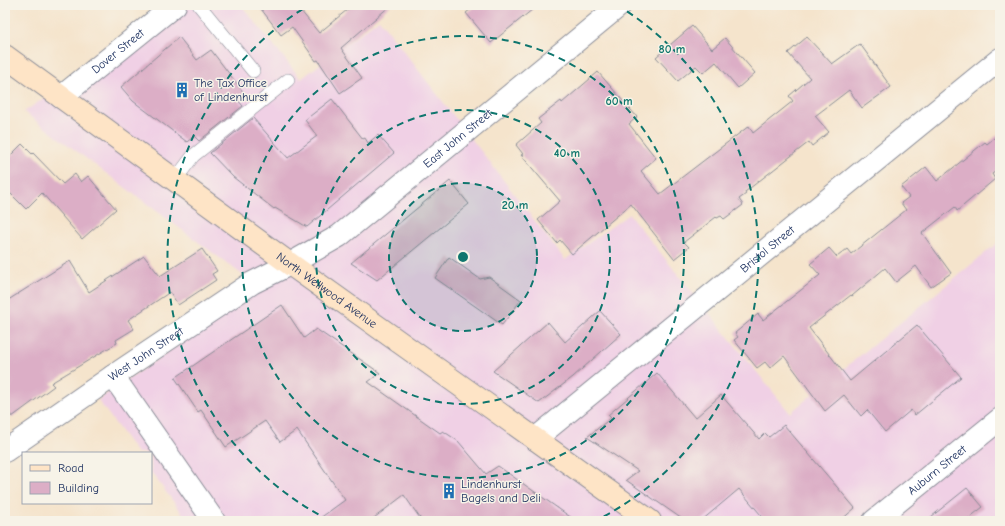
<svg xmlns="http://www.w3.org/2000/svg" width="1005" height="526" viewBox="0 0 1005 526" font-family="'Comic Neue',sans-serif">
<rect width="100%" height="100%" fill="#f7f3e8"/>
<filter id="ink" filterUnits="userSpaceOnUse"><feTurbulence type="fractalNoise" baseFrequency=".025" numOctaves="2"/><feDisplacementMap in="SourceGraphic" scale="8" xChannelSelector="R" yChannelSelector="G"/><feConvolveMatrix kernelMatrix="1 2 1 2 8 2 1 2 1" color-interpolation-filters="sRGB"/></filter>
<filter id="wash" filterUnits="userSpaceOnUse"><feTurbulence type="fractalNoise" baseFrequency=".012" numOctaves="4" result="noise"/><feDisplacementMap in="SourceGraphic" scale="16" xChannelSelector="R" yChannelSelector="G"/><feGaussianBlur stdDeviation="0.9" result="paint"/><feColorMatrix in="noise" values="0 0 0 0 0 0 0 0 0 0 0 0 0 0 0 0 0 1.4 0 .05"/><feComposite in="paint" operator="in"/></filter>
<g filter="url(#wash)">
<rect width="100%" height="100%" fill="#f5e4cc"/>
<path fill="#f0d0e5" d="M179 5H241L301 79 379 19 565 260 629 214 790 413 1000 241V521H188L151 472V453H137L98 400 260 288 24 112Z"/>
<g id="blocks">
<path fill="#dcaec6" d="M258 5H296L319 33 353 5H391L341 48 362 78 340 93 318 60 316 61 292 27 281 35Z
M476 5H538L491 43 466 13Z
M692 26 712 49 725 38 755 73 738 88 716 62 703 73 696 66 678 81 656 57Z
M179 37 197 60 211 50 244 93 237 99 243 106 199 141 194 136 187 142 133 101 121 87Z
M807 37 832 64 860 44 891 87 862 108 849 90 815 116 829 132 812 146 809 142 745 192 746 194 739 199 743 205 724 219 721 216 717 218 716 217 684 242 689 247 674 259 631 204 572 254 560 240 557 243 538 220 560 201 521 155 523 154 516 145 541 123 538 119 561 101 562 103 598 72 637 117 629 124 656 158 641 171 660 194 749 126 753 133 793 101 789 96 810 78 788 53Z
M332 99 363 139 365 138 368 143 378 135 394 153 307 227 275 208 274 209 233 177 210 153 253 118 288 158 317 136 305 120Z
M1000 133V168L992 174 995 179 957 211 955 207 922 233 951 273 931 287 916 266 896 282 885 268 852 296 851 295 809 328 850 381 917 325 961 377 915 415 911 410 885 432 867 410 861 416 844 395 825 411 784 356 770 368 765 362 757 368 734 340 738 337 735 333 758 314 763 320 820 275 810 264 829 248 837 257 847 249 851 254 906 210 901 203 909 197 901 187 926 167 937 181 985 142 987 144Z
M22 144 32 154 33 153 63 184 75 174 81 182 88 176 116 209 82 239 42 193 26 209 5 188V161Z
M450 181 469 204 377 280 351 263Z
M202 249 217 271 212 274 216 280 178 305 170 292 128 320 134 329 116 340 117 343 51 383 54 386 12 417 5 406V302L70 261 89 292 144 256 160 276Z
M449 257 480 279 489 277 521 300 502 325 435 278Z
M282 305 304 338 316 329 380 373 368 382 440 433 443 431 458 441 486 474 498 466 576 521H422L404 495 370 521H316L345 500 297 430 280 442 265 421 226 447 201 410 198 412 175 378Z
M600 311 621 334 573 377 539 403 493 371 548 322 565 342Z
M657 373 695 418 721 395 759 439 765 433 769 437 784 425 855 508 840 521H766L739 489 701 521H685L626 480 638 471 587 437 611 418 608 415Z
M967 488 983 507 965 521H926Z"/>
</g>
</g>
<g filter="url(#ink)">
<use href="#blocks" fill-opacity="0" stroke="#888a95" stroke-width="1"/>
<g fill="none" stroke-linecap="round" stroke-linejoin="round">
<g stroke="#888a95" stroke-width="14">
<path id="service" d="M199 5 253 71
M175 180 193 156 288 80"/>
</g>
<g stroke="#888a95" stroke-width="24">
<g id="minor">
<path id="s1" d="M61 97 175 5"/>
<path d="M113 376 214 521"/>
<path id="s2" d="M535 439 1000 59"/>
<path id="s3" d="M5 451 113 376 252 283 290 264"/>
<path id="s4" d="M874 521 1000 419"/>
</g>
</g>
<g stroke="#888a95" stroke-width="24">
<g id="tertiary">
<path id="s5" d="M290 264 339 236 620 5"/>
</g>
</g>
<g stroke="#888a95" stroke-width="24">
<g id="secondary">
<path id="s6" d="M5 56 290 264 650 521"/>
</g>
</g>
<use href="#service" stroke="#fff" stroke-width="13"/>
<use href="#minor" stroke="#fff" stroke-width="22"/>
<use href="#tertiary" stroke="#fff" stroke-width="22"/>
<use href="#secondary" stroke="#fee4c6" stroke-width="22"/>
</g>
</g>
<circle cx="463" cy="257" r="74" fill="#0f766e" fill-opacity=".12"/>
<g fill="none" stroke="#0f766e" stroke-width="2" stroke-dasharray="7 5">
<circle cx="463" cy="257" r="74"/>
<circle cx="463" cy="257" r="147"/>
<circle cx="463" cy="257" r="221"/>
<path d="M329 520A295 295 0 0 1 309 5M617 5A295 295 0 0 1 597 520"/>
</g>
<defs>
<g id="building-bare" transform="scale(1.2)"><path d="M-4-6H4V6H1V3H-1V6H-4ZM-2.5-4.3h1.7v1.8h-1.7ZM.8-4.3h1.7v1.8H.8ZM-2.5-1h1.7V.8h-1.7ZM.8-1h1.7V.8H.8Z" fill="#1f6fb2" stroke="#f7f3e8" stroke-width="2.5" paint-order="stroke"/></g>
</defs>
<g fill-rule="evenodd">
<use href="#building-bare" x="182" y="90"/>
<use href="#building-bare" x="449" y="491"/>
</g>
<g text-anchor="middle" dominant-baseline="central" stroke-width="3" stroke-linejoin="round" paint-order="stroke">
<g font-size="12" fill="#1b2f5e" stroke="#f7f3e8">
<text stroke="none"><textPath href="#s1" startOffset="73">Dover Street</textPath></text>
<text stroke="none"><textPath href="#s5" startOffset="210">East John Street</textPath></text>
<text stroke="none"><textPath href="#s2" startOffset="300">Bristol Street</textPath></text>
<text stroke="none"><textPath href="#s6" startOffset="398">North Wellwood Avenue</textPath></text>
<text stroke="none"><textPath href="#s3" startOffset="171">West John Street</textPath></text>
<text stroke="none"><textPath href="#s4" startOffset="81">Auburn Street</textPath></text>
</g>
<g font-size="12" fill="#1b2f5e" stroke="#f7f3e8" text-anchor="start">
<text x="194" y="83">The Tax Office<tspan x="194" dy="14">of Lindenhurst</tspan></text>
<text x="461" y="484">Lindenhurst<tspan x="461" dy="14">Bagels and Deli</tspan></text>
</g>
</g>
<circle cx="463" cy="257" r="6" fill="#0f766e" stroke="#f7f3e8" stroke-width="2"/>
<g font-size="12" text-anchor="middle" font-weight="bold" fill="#0f766e" stroke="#f7f3e8" stroke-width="3" stroke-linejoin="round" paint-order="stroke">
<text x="672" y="53">80 m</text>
<text x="619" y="105">60 m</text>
<text x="567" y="157">40 m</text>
<text x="515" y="209">20 m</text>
</g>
<rect width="1005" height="526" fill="none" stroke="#f7f3e8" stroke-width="20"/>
<rect x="22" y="452" width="130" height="52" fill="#f7f3e8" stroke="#9fa5b1"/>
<rect x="30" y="465" width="20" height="6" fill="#fee4c6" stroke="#9fa5b1"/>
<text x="58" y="472" font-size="12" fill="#1b2f5e">Road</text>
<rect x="30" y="482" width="20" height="12" fill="#dcaec6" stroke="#9fa5b1"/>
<text x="58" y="492" font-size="12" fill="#1b2f5e">Building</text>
</svg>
